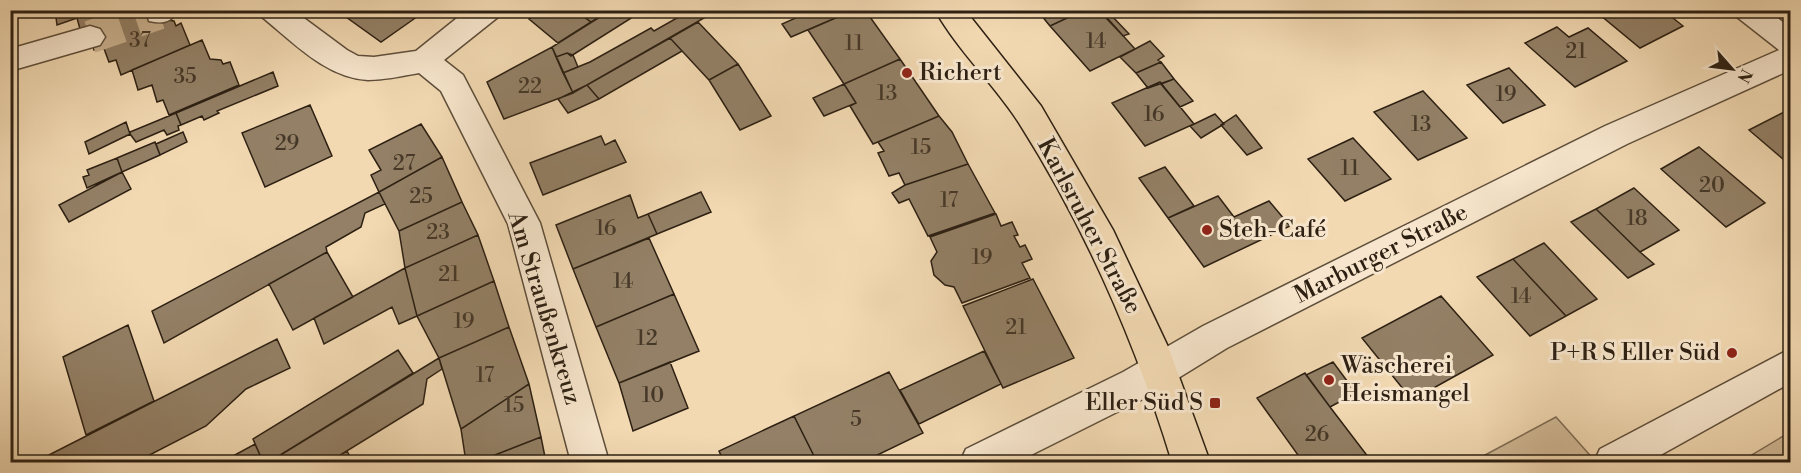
<svg xmlns="http://www.w3.org/2000/svg" width="1801" height="473" viewBox="0 0 1801 473" font-family="'Libre Bodoni',serif">
<rect width="100%" height="100%" fill="#f2d9b2"/>
<filter id="stains"><feTurbulence type="fractalNoise" baseFrequency=".00333" numOctaves="4"/><feColorMatrix values="0 0 0 0 .2 0 0 0 0 .09 0 0 0 0 .02 0 0 0 .5 -.17"/></filter>
<radialGradient id="worn" r=".72"><stop offset=".6" stop-color="#630" stop-opacity="0"/><stop offset="1" stop-color="#630" stop-opacity=".3"/></radialGradient>
<path fill="#d1ba97" stroke="#7f6d55" stroke-width="1.5" d="M1556 417 1596 462H1472Z
M1790 432V462H1740Z"/>
<path fill="#938066" stroke="#2d2013" stroke-width="1.5" d="M55 10H134L80 29 77 18 57 25Z
M134 10H158L166 20 174 21 176 26 181 23 190 45 121 75 116 60 109 62 103 46 94 50 87 27Z
M356 10H417L421 14 381 42 346 17Z
M541 10H575L591 22 558 43 529 19Z
M585 10H611L591 22 580 14Z
M611 10H644L571 56 567 53 556 57 552 47Z
M691 10H718L573 93 563 73 590 62 651 28 654 31Z
M793 10H854L791 37 782 24 798 17Z
M854 10H865L900 59 844 84 808 30Z
M1037 10H1084L1050 26Z
M1084 10H1100L1135 49 1090 71 1050 26Z
M1594 10H1663L1683 26 1640 48Z
M1111 15 1129 34 1123 36 1106 18Z
M698 22 738 64 709 80 670 38Z
M1557 27 1569 37 1588 28 1627 61 1575 87 1525 43Z
M670 38 682 51 599 99 587 85Z
M202 40 210 59 221 60 223 64 230 62 239 85 169 115 163 100 157 102 152 85 138 90 132 70Z
M1150 41 1164 56 1158 60 1161 62 1136 73 1120 57Z
M552 47 573 93 504 119 487 82Z
M567 53 573 55 578 67 563 73 556 57Z
M900 59 939 116 873 144 850 106 856 103 844 84Z
M1161 62 1174 79 1148 88 1136 73Z
M738 64 771 116 740 130 709 80Z
M1509 68 1545 105 1503 123 1467 85Z
M273 72 278 86 217 111 219 113 204 120 202 116 181 125 176 113Z
M1174 79 1193 101 1180 107 1161 84Z
M1160 82 1194 124 1145 146 1112 103Z
M844 84 856 103 824 116 813 98Z
M587 85 599 99 568 113 558 99Z
M1423 91 1467 138 1418 160 1374 112Z
M310 105 332 156 265 187 242 133Z
M1790 109V165L1749 130Z
M176 113 181 125 178 126 179 130 167 135 164 130 136 142 130 134V132Z
M1215 114 1224 124 1201 138 1190 126Z
M1236 115 1262 148 1247 155 1221 125Z
M939 116 952 132 968 164 905 185 899 173 889 176 878 153 884 151 878 142Z
M126 122 130 134 89 154 85 142Z
M421 124 442 157 379 192 371 175 381 170 369 150Z
M183 132 187 142 160 155 156 144Z
M601 136 605 145 615 140 626 162 543 195 530 163Z
M1353 138 1391 179 1345 201 1308 159Z
M155 142 160 155 122 172 117 158Z
M1699 147 1765 203 1726 227 1661 169Z
M442 157 462 202 399 231 379 192Z
M117 158 122 172 87 188 83 177 89 175 87 170Z
M968 164 995 213 928 236 909 199 899 203 892 193 905 185Z
M1165 167 1194 206 1168 218 1139 178Z
M122 172 131 189 69 222 59 205Z
M1634 188 1679 230 1640 252 1596 209Z
M379 192 385 204 365 213 361 227 326 247 327 252 164 343 152 311Z
M701 192 711 212 657 234 648 214Z
M630 195 638 218 648 214 657 234 573 269 556 225Z
M1218 196 1234 217 1269 201 1290 226 1204 267 1168 218Z
M462 202 478 235 405 268 399 231Z
M1596 209 1640 252 1654 264 1628 278 1571 222Z
M996 214 1001 226 1012 222 1018 235 1014 236 1020 247 1025 245 1032 259 1022 263 1030 278 962 303 954 287 945 285 934 275 931 261 937 252 930 237Z
M478 235 494 281 417 316 405 268Z
M649 238 674 294 596 327 573 269Z
M1544 243 1597 299 1566 316 1513 259Z
M327 252 353 297 293 330 269 284Z
M1513 259 1566 316 1530 336 1477 277Z
M405 268 417 316 399 324 392 307 324 344 314 318Z
M1033 279 1074 358 1003 388 963 306Z
M494 281 509 327 439 358 417 316Z
M674 294 699 351 619 383 596 327Z
M1441 296 1493 355 1412 400 1362 338Z
M128 325 154 401 86 435 63 357Z
M509 327 529 384 461 429 439 358Z
M277 339 290 368 246 389 206 426 136 462H46L45 457Z
M398 350 413 373 269 462H263L253 439Z
M984 351 1001 384 919 424 900 390Z
M439 358 442 369 427 379 423 404 329 462H269Z
M670 362 688 408 633 431 619 383Z
M1333 362 1356 393 1330 407 1306 375Z
M889 372 923 433 863 462H817L794 416Z
M1305 373 1330 407 1372 462H1303L1257 398Z
M529 384 541 437 477 462H466L461 429Z
M794 416 817 462H724L719 451Z
M541 437 546 462H477Z
M255 444 263 462H222Z
M347 451 353 462H329Z"/>
<g fill="none" stroke-linecap="round" stroke-linejoin="round">
<path stroke="#cbb492" stroke-width="33" stroke-dasharray="33 16" stroke-linecap="butt" d="M90 37 159 13"/>
<g stroke="#5e4e3b" stroke-width="3">
<path id="minor" d="M146 10H178C171 23 162 24 149 21Z
M258 10H293L347 50 358 56 374 57 416 51 467 10H502L498 17 444 60 463 75 540 223 609 462H571L508 224 441 91 419 73C402 76 385 80 368 80 326 78 293 42 262 17Z
M1733 10H1768L1790 28V70L1627 144 1227 348 1149 396 1017 462H960L966 449 1123 372 1203 326 1605 126 1779 50 1737 17Z
M90 26 100 29 105 37 100 45 10 71V49Z
M1790 349V383L1648 462H1594L1600 449Z"/>
</g>
<g stroke="#2d2013" stroke-width="3">
<path id="major" d="M935 10H965L1041 106 1113 230 1169 349 1210 462H1172C1136 344 1086 229 1019 123 994 84 958 51 935 10Z"/>
</g>
<use href="#minor" fill="#f7e6cd" fill-rule="evenodd"/>
<use href="#major" fill="#f2d9b2" fill-rule="evenodd"/>
</g>
<g fill="#8f2418" stroke="#f7e6cd" stroke-width="2">
<circle cx="907" cy="73" r="6"/>
<circle cx="1207" cy="230" r="6"/>
<circle cx="1732" cy="353" r="6"/>
<circle cx="1329" cy="380" r="6"/>
<rect x="1209" y="397" width="12" height="12" rx="3"/>
</g>
<g text-anchor="middle" dominant-baseline="central" stroke-width="6" stroke-linejoin="round" paint-order="stroke">
<g font-size="21" fill="#463828">
<text x="140" y="41">37</text>
<text x="1096" y="42">14</text>
<text x="854" y="44">11</text>
<text x="1576" y="52">21</text>
<text x="185" y="77">35</text>
<text x="530" y="87">22</text>
<text x="887" y="94">13</text>
<text x="1506" y="95">19</text>
<text x="1154" y="115">16</text>
<text x="1421" y="125">13</text>
<text x="287" y="144">29</text>
<text x="921" y="148">15</text>
<text x="404" y="164">27</text>
<text x="1350" y="169">11</text>
<text x="1712" y="186">20</text>
<text x="421" y="197">25</text>
<text x="949" y="201">17</text>
<text x="1637" y="219">18</text>
<text x="606" y="229">16</text>
<text x="438" y="233">23</text>
<text x="982" y="258">19</text>
<text x="449" y="275">21</text>
<text x="623" y="282">14</text>
<text x="1521" y="297">14</text>
<text x="464" y="322">19</text>
<text x="1016" y="328">21</text>
<text x="647" y="339">12</text>
<text x="485" y="376">17</text>
<text x="653" y="396">10</text>
<text x="514" y="406">15</text>
<text x="856" y="420">5</text>
<text x="1317" y="435">26</text>
</g>
<g font-size="24" fill="#2d2013" stroke="#f7e6cd" text-anchor="start">
<text x="919" y="73">Richert</text>
<text x="1219" y="230">Steh-Café</text>
<text x="1720" y="353" text-anchor="end">P+R S Eller Süd</text>
<text x="1341" y="366">Wäscherei<tspan x="1341" dy="28">Heismangel</tspan></text>
<text x="1203" y="403" text-anchor="end">Eller Süd S</text>
</g>
<g font-size="24" fill="#2d2013" stroke="#f7e6cd">
<text transform="translate(1089 226) rotate(62)">Karlsruher Straße</text>
<text transform="translate(1381 254) rotate(-27)">Marburger Straße</text>
<text transform="translate(544 308) rotate(73)">Am Straußenkreuz</text>
</g>
</g>
<rect width="1801" height="473" fill="none" stroke="#f2d9b2" stroke-width="36"/>
<rect x="12" y="12" width="1777" height="449" fill="none" stroke="#2d2013" stroke-width="3"/>
<rect x="18" y="18" width="1765" height="437" fill="none" stroke="#2d2013" stroke-width="1.5"/>
<g transform="translate(1732 69) rotate(118)" stroke="#f7e6cd" stroke-width="4.5" paint-order="stroke">
<path d="M0-4.5L10 22L0 15L-10 22Z" fill="#2d2013"/>
<text y="-9" font-size="16" font-weight="bold" text-anchor="middle" fill="#2d2013">N</text>
</g>
<rect width="100%" height="100%" filter="url(#stains)"/>
<rect width="100%" height="100%" fill="url(#worn)"/>
</svg>
